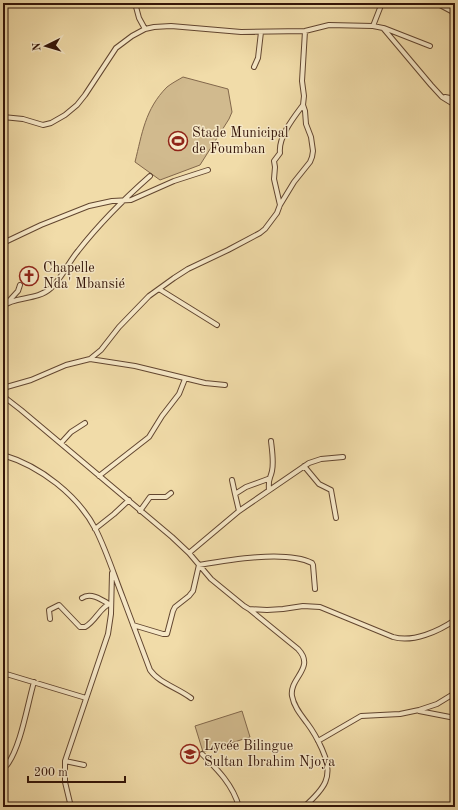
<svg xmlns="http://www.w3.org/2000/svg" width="458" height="810" viewBox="0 0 458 810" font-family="'Old Standard TT',serif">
<rect width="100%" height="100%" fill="#f1dca9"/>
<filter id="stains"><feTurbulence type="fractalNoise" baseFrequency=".005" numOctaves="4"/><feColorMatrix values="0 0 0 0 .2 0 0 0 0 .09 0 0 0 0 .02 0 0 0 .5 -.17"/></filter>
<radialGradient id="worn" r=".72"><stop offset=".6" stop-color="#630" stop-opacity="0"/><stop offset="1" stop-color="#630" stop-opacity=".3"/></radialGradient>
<path fill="#d1ba8e" stroke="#82674b" d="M183 77 228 89 232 112 229 119 200 165 160 180 135 162C142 134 145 109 167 87 172 83 178 80 183 77Z
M242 711 250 737 203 752 195 726Z"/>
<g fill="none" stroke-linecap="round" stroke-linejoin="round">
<g stroke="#624630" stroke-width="6">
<path id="minor" d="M135 3 139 18 145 29
M430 3 440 5 455 13
M373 26 382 3
M384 28 430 46
M254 67 258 58 261 32
M445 97 455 99
M3 117 23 119 43 125 51 123 65 115 77 105 85 95 116 48 132 36 145 29 154 27 171 26 241 32 305 31 329 25 373 26 383 28 431 85 442 97 455 105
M280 205 274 179 275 167 274 161 280 153C278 137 294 117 303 105
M3 243 41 225 89 206 112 201 131 200 174 181 208 170
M159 289 217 325
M8 302 18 291 20 285
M3 306C15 296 37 301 51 288 62 278 68 263 78 251 99 224 124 199 150 176
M90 359 101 350 119 327 149 296 174 278 188 269 228 250 260 233 265 229 277 213 280 205 294 182 310 162 312 157 313 151 311 137 306 124 305 111 303 105 304 96 302 81 305 31
M3 388 31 380 66 365 90 359 135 366 205 383 225 385
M3 396 21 410 172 537 189 553 211 579 244 606 249 609 267 610 283 609 303 606 320 607 393 637C413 643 439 631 455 620
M61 443 71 432 85 423
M3 455C40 466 78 495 96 530 107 552 114 575 123 598 132 622 141 646 150 670 159 683 178 688 191 698
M304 466 319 484 331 490 336 518
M99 476 149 437 162 416 179 394 185 379
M232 480 235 494
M269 490C268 478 270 480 272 471 274 462 272 450 271 441
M140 511 150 497H166L171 493
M239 511 235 494 246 487 268 479
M95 529 114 514 129 500
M189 553 239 511 309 463 321 459 343 457
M82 598C90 592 101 599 109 604
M249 609 298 649C316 668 289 678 292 696 294 707 301 715 307 723 313 731 318 740 322 749 335 777 324 789 304 807
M50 619 49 610 59 605 80 627H85C96 621 100 607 111 603
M133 625 163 634H167L173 611 175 607 189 596 193 591 199 565C228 560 286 550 312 563L313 565 315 589
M3 673 86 698
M419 711 455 718
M318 741 361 716 400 714 419 710 437 704 455 693
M202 754C218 770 233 785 239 807
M65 761 84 765
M7 765C21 746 27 706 34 682
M71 807 65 782V761L108 634 111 614 112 573"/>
</g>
<use href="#minor" stroke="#f6e8c7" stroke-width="4"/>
</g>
<defs>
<g id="stadium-ring" transform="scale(1)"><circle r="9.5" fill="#f6e8c7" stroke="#8f2418" stroke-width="1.5"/><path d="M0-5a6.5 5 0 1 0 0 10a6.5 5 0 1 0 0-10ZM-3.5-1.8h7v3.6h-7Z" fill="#8f2418"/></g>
<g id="church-ring" transform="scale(1)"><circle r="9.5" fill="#f6e8c7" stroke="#8f2418" stroke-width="1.5"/><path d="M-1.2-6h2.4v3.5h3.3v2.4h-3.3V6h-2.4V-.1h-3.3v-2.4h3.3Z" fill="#8f2418"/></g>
<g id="school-ring" transform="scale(1)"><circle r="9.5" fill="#f6e8c7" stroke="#8f2418" stroke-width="1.5"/><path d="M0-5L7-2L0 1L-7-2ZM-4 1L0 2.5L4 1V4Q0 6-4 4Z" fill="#8f2418"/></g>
</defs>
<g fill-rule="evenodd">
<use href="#stadium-ring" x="178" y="141"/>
<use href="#church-ring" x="29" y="276"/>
<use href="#school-ring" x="190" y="754"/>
</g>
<g text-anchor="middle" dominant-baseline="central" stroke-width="3" stroke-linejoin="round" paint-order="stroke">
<g font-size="14" fill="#331408" stroke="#f6e8c7" text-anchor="start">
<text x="192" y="133">Stade Municipal<tspan x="192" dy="16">de Foumban</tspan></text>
<text x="43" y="268">Chapelle<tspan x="43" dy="16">Nda' Mbansié</tspan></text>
<text x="204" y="746">Lycée Bilingue<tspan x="204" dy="16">Sultan Ibrahim Njoya</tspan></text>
</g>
</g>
<rect width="458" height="810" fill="none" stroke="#f1dca9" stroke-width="16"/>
<rect x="4" y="4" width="450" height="802" fill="none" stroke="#331408" stroke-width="2"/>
<rect x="8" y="8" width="442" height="794" fill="none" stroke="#331408"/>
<g transform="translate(46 46) rotate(265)" stroke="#f6e8c7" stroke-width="3" paint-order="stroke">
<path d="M0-3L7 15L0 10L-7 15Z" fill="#331408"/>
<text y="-6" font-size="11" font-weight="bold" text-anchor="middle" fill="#331408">N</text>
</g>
<path d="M28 776v6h97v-6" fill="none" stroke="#331408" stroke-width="2"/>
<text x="34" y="776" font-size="12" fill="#331408" stroke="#f6e8c7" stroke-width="3" paint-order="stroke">200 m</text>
<rect width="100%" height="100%" filter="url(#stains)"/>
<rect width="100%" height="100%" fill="url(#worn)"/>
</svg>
